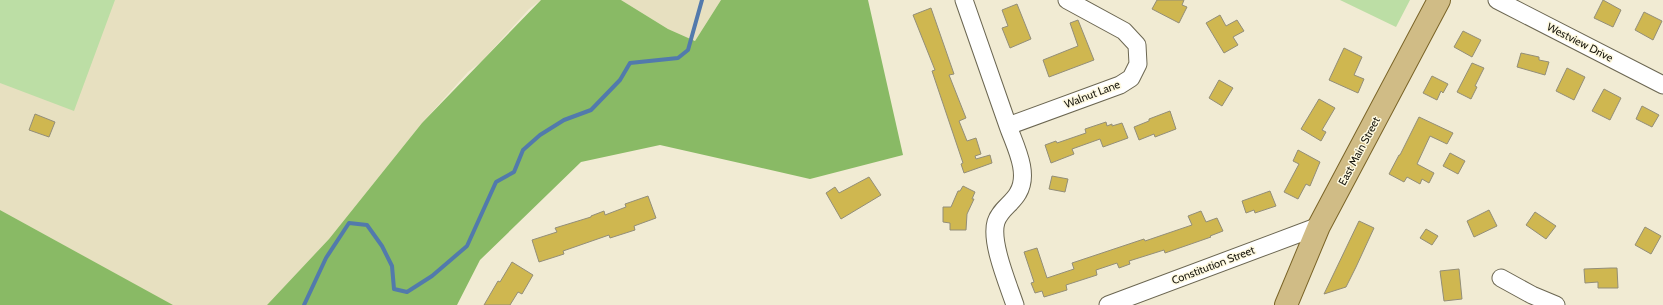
<svg xmlns="http://www.w3.org/2000/svg" width="1663" height="305" viewBox="0 0 1663 305" font-family="Cabin,sans-serif">
<rect width="100%" height="100%" fill="#f1ebd3"/>
<path fill="#e7e0c0" d="M0 0H541L529 9 481 62 468 72 422 123 329 239 267 305H172L0 210Z
M621 0H721L695 41 668 29Z"/>
<path fill="#bcdea5" d="M0 0H115L74 111 0 83Z
M1340 0H1410L1396 27Z"/>
<path fill="#89ba65" d="M541 0H621L668 29 695 41 721 0H868L903 155 810 179 660 145 581 162 480 260 457 305H267L329 239 422 123Z
M0 210 173 305H0Z"/>
<g fill="none" stroke-linecap="round" stroke-linejoin="round">
<path stroke="#527aac" stroke-width="4" d="M304 305 326 258 349 223 367 225 382 246 392 266 394 289 407 292 432 276 467 246 496 182 514 172 523 150 540 135 564 120 591 110 620 80 630 63 678 58 688 50 702 0"/>
</g>
<path fill="#cfb750" stroke="#938e78" d="M1157 0H1184L1182 5 1187 7 1179 23 1152 9Z
M1603 0 1621 10 1613 27 1594 18Z
M1017 4 1031 39 1010 48 1002 28 1008 26 1002 10Z
M931 8 954 74 949 75 966 118 959 121 967 141 976 138 981 154 975 156 976 159 990 155 992 163 964 173 961 164 963 163 932 71 935 70 913 15Z
M1644 12 1662 21 1653 40 1635 30Z
M1220 15 1226 26 1237 20 1244 31 1233 37 1238 45 1224 53 1206 23Z
M1078 20 1094 60 1049 77 1043 60 1078 46 1070 23Z
M1463 31 1481 40 1472 57 1454 47Z
M1344 48 1362 57 1354 75 1364 79 1358 93 1329 80Z
M1521 53 1539 57V60L1549 62 1545 75 1517 67Z
M1472 63 1484 68 1475 86 1477 87 1471 99 1457 92Z
M1567 68 1585 77 1574 100 1556 91Z
M1432 76 1448 84 1443 93 1441 91 1437 100 1423 93Z
M1219 80 1233 88 1222 106 1209 98Z
M1604 89 1621 98 1610 120 1592 111Z
M1319 99 1335 108 1322 130 1326 132 1321 141 1301 129Z
M1642 106 1659 115 1652 127 1636 119Z
M1170 111 1176 129 1155 137 1154 134 1139 140 1134 127 1149 121V119Z
M35 114 55 122 49 137 29 130Z
M1419 117 1453 133 1447 144 1430 136 1417 164 1434 173 1429 183 1422 179 1420 184 1407 177 1404 182 1389 174 1399 155H1400Z
M1106 122 1107 126 1112 124V126L1122 123 1128 138 1103 147 1100 139 1072 149 1074 154 1051 163 1045 145 1056 141 1057 143 1086 133 1085 129Z
M1298 150 1320 162 1310 186 1306 184 1298 199 1284 192 1299 164 1293 161Z
M1450 153 1465 161 1458 174 1443 166Z
M1052 176 1068 179 1065 192 1049 189Z
M869 177 881 195 841 219 826 193 835 187 839 193Z
M963 186 975 192 972 199H974L967 214 966 230H950V223L943 222V207H951L958 191H960Z
M1270 191 1276 206 1255 213 1254 210 1246 213 1242 201Z
M648 196 656 218 634 226 635 230 610 238 609 235 563 251 564 254 539 262 532 240 557 232 555 228 591 217V216L604 211 605 215 626 207 625 204Z
M1489 210 1497 226 1474 237 1467 221Z
M1201 211 1206 222 1217 218 1223 231 1210 236 1211 237 1165 253 1164 250 1129 261 1130 264 1119 268 1117 263 1096 270 1097 275 1066 285 1067 290 1044 297 1042 291 1035 293 1031 283 1034 282 1024 252 1037 248 1047 278 1074 269 1072 263 1144 239 1145 241 1192 225 1188 216Z
M1535 212 1556 226 1546 239 1526 225Z
M1359 221 1374 228 1356 267 1346 287 1324 294Z
M1645 227 1661 236 1651 254 1635 245Z
M1426 229 1438 236 1432 245 1420 238Z
M512 262 533 275 522 294 518 292 510 305H484L498 281 500 282Z
M1611 268H1617L1618 288H1598V282L1585 283 1584 269Z
M1459 269 1462 299 1444 301 1440 271Z"/>
<g fill="none" stroke-linecap="round" stroke-linejoin="round">
<g stroke="#6b6651" stroke-width="19">
<path id="minor" d="M964 0 1008 126 1120 85 1131 78 1138 64 1137 45 1124 31 1067 0
M1497 0 1663 85
M1008 126C1015 146 1030 173 1018 193 1012 204 1000 209 996 222 990 242 1008 284 1015 305
M1501 278 1532 295 1556 305
M1108 305 1319 226"/>
</g>
<g stroke="#7a6427" stroke-width="24">
<path id="major" d="M1286 305 1319 226 1439 0"/>
</g>
<use href="#minor" stroke="#fff" stroke-width="17"/>
<use href="#major" stroke="#d0bc86" stroke-width="22"/>
</g>
<g text-anchor="middle" dominant-baseline="central" stroke-width="3" stroke-linejoin="round" paint-order="stroke">
<g font-size="11" fill="#17150c" stroke="#fef9e0">
<text transform="translate(1580 42) rotate(27)">Westview Drive</text>
<text transform="translate(1092 94) rotate(-21)">Walnut Lane</text>
<text transform="translate(1359 151) rotate(-62)">East Main Street</text>
<text transform="translate(1213 265) rotate(-21)">Constitution Street</text>
</g>
</g>
</svg>
